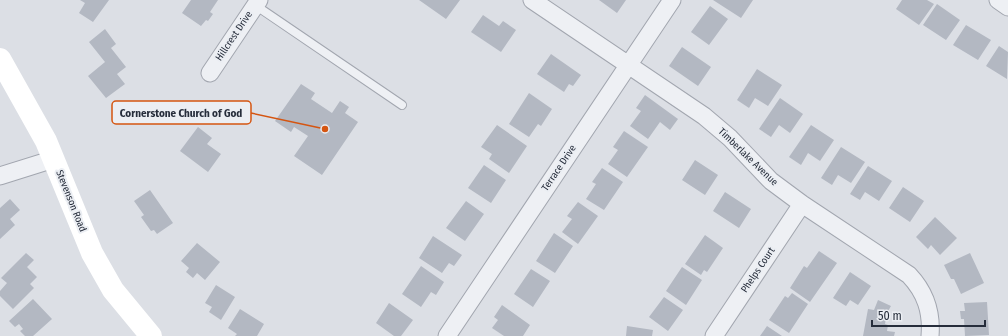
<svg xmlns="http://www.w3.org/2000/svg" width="1008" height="336" viewBox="0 0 1008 336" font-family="'Fira Sans Condensed',sans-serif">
<rect width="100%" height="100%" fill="#dcdfe5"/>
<path fill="#b3b8c2" d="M80 0H109L93 22 79 13 85 3Z
M191 0H218L210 12 213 14 208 21 206 20 201 26 182 13Z
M419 0H460L446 19Z
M599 0H626L617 13Z
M713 0H753L741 18Z
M902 0H927L934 4 919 25 896 9Z
M937 4 960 20 946 40 923 25Z
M710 6 728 19 709 45 691 32Z
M483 15 499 26 503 21 516 30 501 52 471 32Z
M966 25 991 40 978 60 953 45Z
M105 29 116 44 111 48 126 67 117 74 125 84 106 98 88 76 105 62 89 42Z
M999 46 1008 52 1007 79 986 66Z
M682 47 711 67 698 86 669 66Z
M551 54 581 75 573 86 569 84 564 92 537 74Z
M757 69 782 85 768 106 755 98 749 108 737 100Z
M301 84 315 93 311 99 332 113 340 101 349 107 345 113 358 122 322 175 294 156 308 136 294 127 291 132 275 121Z
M529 93 552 109 541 126 538 124 529 137 509 124Z
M645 95 678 119 670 130 660 122 648 139 630 126 641 111 636 108Z
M780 98 803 114 790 133 779 125 771 137 759 129Z
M497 125 527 146 509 173 489 159 492 154 481 147Z
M811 125 834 140 820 161 808 153 801 165 789 157Z
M198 127 212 138 207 144 221 154 208 172 180 151Z
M624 131 648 147 627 177 608 164 618 150 613 147Z
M841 147 865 162 851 183 838 175 832 185 821 178Z
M695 160 718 175 705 195 682 180Z
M484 165 506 180 491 203 468 188Z
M868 166 892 181 879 201 865 192 860 200 850 194Z
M602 168 623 182 604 210 586 199 596 184 592 182Z
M903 187 924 201 910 222 889 208Z
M150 190 173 223 157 234 154 230 151 231 141 217 144 215 134 201Z
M725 192 751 209 739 228 713 211Z
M10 199 20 210 10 219 15 225 0 239V208Z
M466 201 484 214 465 241 446 228Z
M578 202 598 216 578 244 562 232 572 219 567 216Z
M935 217 957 238 940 255 931 245 928 249 916 237Z
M554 233 573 246 555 273 536 261Z
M705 235 723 248 707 272 704 270 701 275 685 264Z
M433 236 462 255 454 266 449 263 442 273 419 258Z
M197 243 220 262 205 280 197 273 193 278 186 272 189 268 181 261Z
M819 251 837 263 810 302 790 288 804 266 807 268Z
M26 253 34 260 27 267 37 277 30 284 34 288 13 309 0 296V291L7 283 1 278Z
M970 253 984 283 961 294 954 279H951L944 265Z
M421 266 444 282 436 295 431 292 421 307 402 294Z
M682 267 702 280 686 305 666 291Z
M531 269 550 281 533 307 514 294Z
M850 272 871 286 858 305 850 300 846 306 833 298Z
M216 285 235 297 221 320 209 312 212 307 205 303Z
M792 293 808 304 789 333 769 320 785 296 788 298Z
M664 297 683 310 668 331 649 317Z
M33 299 52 319 33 336H25L20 331 23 329 19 324 15 327 9 321Z
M878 300 891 306 887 313 885 324 888 325 887 331 895 332 894 336H863L868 309 874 310Z
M987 302 989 335 965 336 964 319H961L960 311H965L964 303Z
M389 303 413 320 401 336H394L376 323Z
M502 305 530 325 523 336H504L492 328 498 320 494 317Z
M240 309 264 324 257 336H235L237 334 228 328Z
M627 326 653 330 652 336H626Z
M767 326 782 336H760Z"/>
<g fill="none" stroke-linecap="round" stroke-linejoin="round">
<g stroke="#a2a6af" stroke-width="10">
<path id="service" d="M255 5 402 105"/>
</g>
<g stroke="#a2a6af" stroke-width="19">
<path id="minor" d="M532 0 704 116 730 138 771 181 802 204 909 275C926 293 932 312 930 336
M998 0 1008 7
M210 73 259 0
M0 176 54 159
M447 336 672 0
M714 336 802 204"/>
</g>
<use href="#service" stroke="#eef0f4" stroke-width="8"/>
<use href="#minor" stroke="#eef0f4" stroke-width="17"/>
<path stroke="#fff" stroke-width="22" d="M0 59 46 141 92 253 113 290 151 336"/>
</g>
<g text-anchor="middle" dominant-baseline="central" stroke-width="4" stroke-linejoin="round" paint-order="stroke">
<g font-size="10" fill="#262d3b" stroke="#ebeef3">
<text transform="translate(234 36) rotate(-56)">Hillcrest Drive</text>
<text transform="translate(748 157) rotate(44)">Timberlake Avenue</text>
<text transform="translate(559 168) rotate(-56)">Terrace Drive</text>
<text transform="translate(71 201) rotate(68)">Stevenson Road</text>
<text transform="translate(758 270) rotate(-56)">Phelps Court</text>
</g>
</g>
<path fill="none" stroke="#d55511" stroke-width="1.5" d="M325 129L251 113"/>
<circle fill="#d55511" stroke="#ebeef3" stroke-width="1.5" cx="325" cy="129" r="4"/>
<rect fill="#ebeef3" stroke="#d55511" stroke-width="1.5" x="112" y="101" width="139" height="23" rx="4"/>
<g font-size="11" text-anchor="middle" font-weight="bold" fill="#262d3b">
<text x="181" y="117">Cornerstone Church of God</text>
</g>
<path d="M872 320v6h113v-6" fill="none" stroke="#262d3b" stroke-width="2"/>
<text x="878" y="320" font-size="12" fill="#262d3b" stroke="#ebeef3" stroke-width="3" paint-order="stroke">50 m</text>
</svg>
